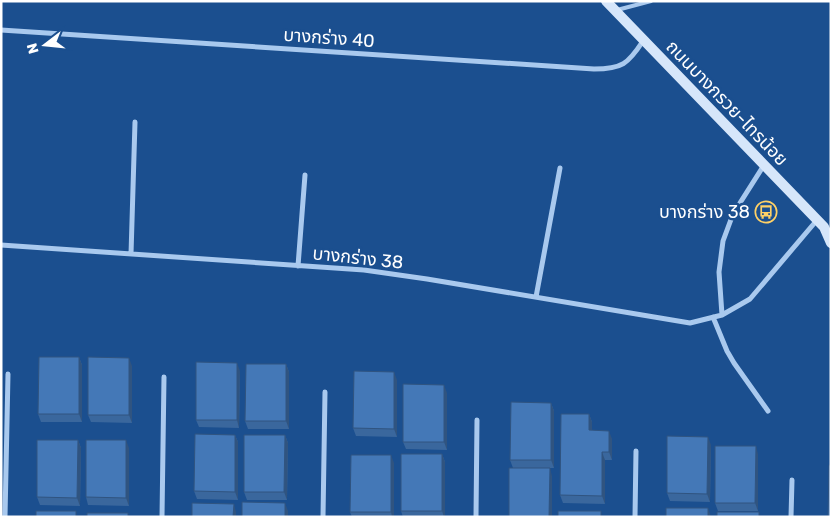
<svg xmlns="http://www.w3.org/2000/svg" width="832" height="518" viewBox="0 0 832 518" font-family="Rubik,'Noto Sans Thai',sans-serif">
<rect width="100%" height="100%" fill="#1b4f8f"/>
<g fill="none" stroke-linecap="round" stroke-linejoin="round">
<path stroke="#a9c9ee" stroke-width="4" d="M617 10 651 1"/>
<path stroke="#a9c9ee" stroke-width="5" d="M1 30 594 69C622 69 628 64 643 41
M1 245 364 270 427 279 690 323 722 315 750 299 817 220
M131 254 135 122
M298 266 305 175
M536 297 560 168
M722 315 719 272 723 241 733 214 764 165
M713 317 727 351 734 363 768 411
M5 517 8 374
M162 517 164 377
M323 517 325 392
M476 517 477 420
M635 517 636 451
M791 517 792 480"/>
<path stroke="#d6e6fa" stroke-width="10" d="M606 1 824 227 831 243"/>
</g>
<path fill="#3a679d" d="M79 357 82 365V422H41L38 414Z
M286 364 289 372V429H248L245 421Z
M132 366V423L91 422 88 415Z
M240 371 239 428 199 427 196 420Z
M397 380V437L356 436 353 428Z
M447 393V450L406 449 403 442Z
M551 403 554 411V468H513L510 460Z
M589 414 592 422V430L612 439V460H605V504L563 503 560 495Z
M235 435 238 442V500L197 499 194 491Z
M285 435 288 443 287 500H247L244 492Z
M78 440 81 448 80 506 40 505 37 497Z
M711 445 710 502 670 501 667 493Z
M129 448V506L88 505 86 497Z
M442 454 445 462V517H403L401 511Z
M758 454V511H718L715 503Z
M394 463V517H352L350 512Z"/>
<path fill="#305480" d="M79 357 82 365V422L79 414Z
M129 358 132 366V423L129 415Z
M237 363 240 371 239 428 237 420Z
M286 364 289 372V429L286 421Z
M394 372 397 380V437L394 429Z
M444 385 447 393V450L444 442Z
M551 403 554 411V468L551 460Z
M589 414 592 422V438L589 430Z
M609 431 612 439V460L609 452Z
M235 435 238 442V500L235 492Z
M285 435 288 443 287 500 284 492Z
M708 437 711 445 710 502 707 494Z
M78 440 81 448 80 506 77 498Z
M126 440 129 448V506L126 498Z
M756 446 758 454V511L755 503Z
M602 452 605 460V504L602 496Z
M442 454 445 462V517H444L442 511Z
M391 455 394 463V517H392L391 512Z
M550 468 552 476V517H549Z
M285 503 288 511V517H285Z
M234 504 236 512V517H233Z
M708 508 711 517H708Z"/>
<path fill="#4478b7" stroke="#305480" d="M39 357H79V414H38Z
M88 357 129 358V415H88Z
M196 362 237 363V420H196Z
M246 364H286V421H245Z
M354 371 394 372V429L353 428Z
M403 384 444 385V442H403Z
M511 402 551 403V460H510Z
M561 414H589V430L609 431V452H602V496L560 495Z
M195 434 235 435V492L194 491Z
M244 435H285L284 492H244Z
M667 436 708 437 707 494 667 493Z
M37 440H78L77 498 37 497Z
M86 440H126V498L86 497Z
M715 446H756L755 503H715Z
M401 454H442V511H401Z
M351 455H391V512H350Z
M829 465H831V517H828Z
M509 468H550L549 517H509Z
M242 502 285 503V517H242Z
M192 503 234 504 233 517H192Z
M666 508H708V517H666Z
M36 511H76V517H36Z
M558 511H601V517H558Z
M717 512H759V517H717Z
M87 513H128V517H87Z"/>
<defs>
<g id="bus-ring" transform="scale(1.125)"><circle r="9.5" fill="#1b4f8f" stroke="#ffd166" stroke-width="1.5"/><path d="M-5-6H5V4H4V6H2V4H-2V6H-4V4H-5ZM-3.5-4V0h7V-4ZM-3.5 1.2v1.5H-2V1.2ZM2 1.2v1.5H3.5V1.2Z" fill="#ffd166"/></g>
</defs>
<g fill-rule="evenodd">
<use href="#bus-ring" x="766" y="212"/>
</g>
<g text-anchor="middle" dominant-baseline="central" stroke-width="5" stroke-linejoin="round" paint-order="stroke">
<g font-size="18" fill="#fff" stroke="#1b4f8f">
<text transform="translate(329 38) rotate(4)">บางกร่าง 40</text>
<text transform="translate(727 103) rotate(46)">ถนนบางกรวย-ไทรน้อย</text>
<text transform="translate(358 258) rotate(6)">บางกร่าง 38</text>
</g>
<g font-size="18" fill="#fff" stroke="#1b4f8f" text-anchor="end">
<text x="750" y="212">บางกร่าง 38</text>
</g>
</g>
<rect width="832" height="518" fill="none" stroke="#ffffff" stroke-width="5"/>
<g transform="translate(45 45) rotate(254)" stroke="#1b4f8f" stroke-width="4" paint-order="stroke">
<path d="M0-4L9 19L0 12L-9 19Z" fill="#ffffff"/>
<text y="-8" font-size="14" font-weight="bold" text-anchor="middle" fill="#ffffff">N</text>
</g>
</svg>
